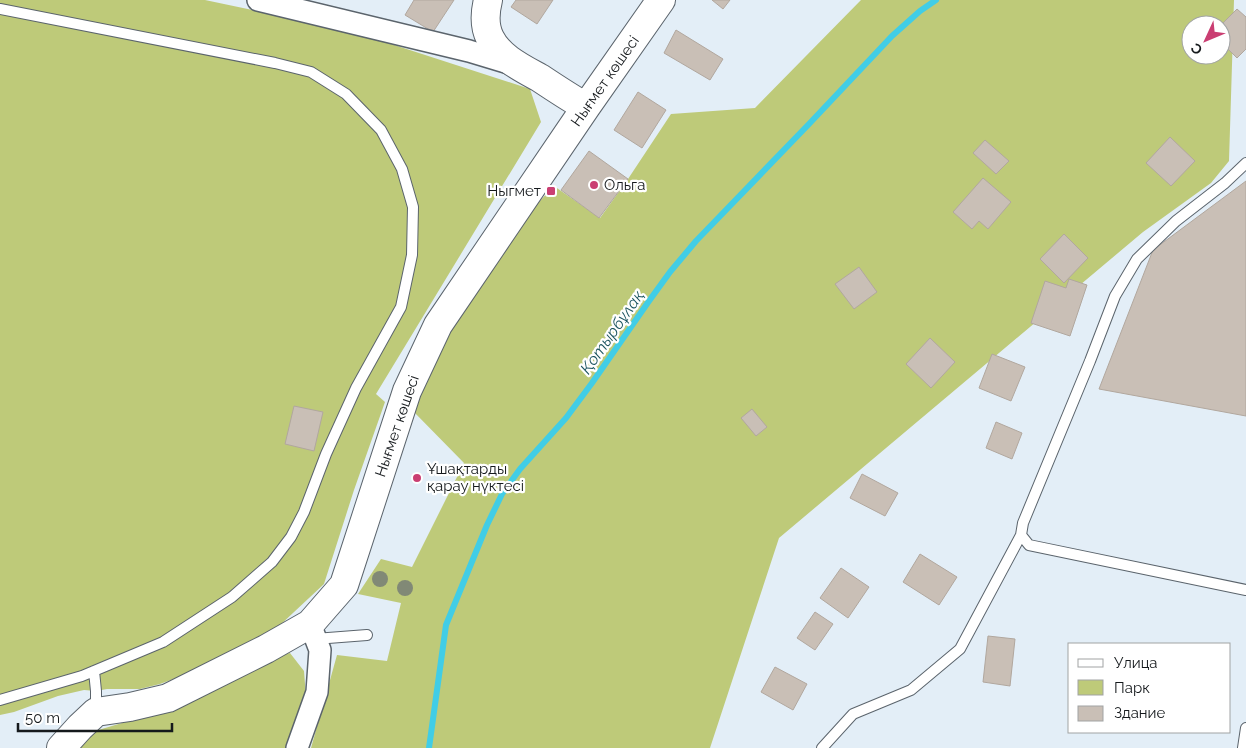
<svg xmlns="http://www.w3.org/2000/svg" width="1246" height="748" viewBox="0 0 1246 748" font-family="Raleway,sans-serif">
<rect width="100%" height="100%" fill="#e3eef7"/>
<path fill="#beca79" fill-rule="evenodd" d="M0 0H205L348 30 530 89 541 122 376 394 385 402 354 490 324 584 278 627 184 675 160 684 140 689H107L96 691 84 690 58 696 14 712 0 715Z
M861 0H1234L1229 161 1211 183 1143 232 779 538 710 748H311L337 655 387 661 401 603 358 594 381 559 412 567 464 463 412 410 447 325 536 205 554 186 600 218 628 179 671 114 755 108ZM1191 25H1221V55H1191Z
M290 653 304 671 306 697 290 748H80L95 731 176 707 274 656Z"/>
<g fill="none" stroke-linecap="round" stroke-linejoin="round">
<path stroke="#41cde6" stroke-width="6" d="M429 748 446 625 487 525 502 494 520 469 566 418 592 383 649 301 670 272 696 241 809 124 892 36 920 11 936 0"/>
</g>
<path fill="#c9bfb6" stroke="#b1a79e" d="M414 0H454L433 32 405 15Z
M516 0H553L537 24 511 7Z
M712 0H730L723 9Z
M1237 9 1246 17V49L1237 58 1221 42V25Z
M676 30 723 59 710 80 664 53Z
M638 92 666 110 642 148 614 130Z
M1170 137 1195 161 1171 186 1146 163Z
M985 140 1009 161 996 174 973 153Z
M589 151 628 179 599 218 561 190Z
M983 178 1011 202 988 229 979 221 972 229 953 212Z
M1246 181V416L1099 389 1153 250Z
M1064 234 1088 258 1064 283 1040 259Z
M859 267 877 292 854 309 835 284Z
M1069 279 1087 285 1070 336 1031 323 1045 281 1066 288Z
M930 338 955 362 931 388 906 364Z
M992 354 1025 367 1011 401 979 388Z
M294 406 323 412 314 451 285 444Z
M752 409 767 427 756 436 741 418Z
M996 422 1022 433 1012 459 986 448Z
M862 474 898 493 885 516 850 498Z
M920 554 957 577 939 605 903 582Z
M841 568 869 587 848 618 820 598Z
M815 612 833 624 815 650 797 638Z
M988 636 1015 639 1010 686 983 682Z
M775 667 807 684 793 710 761 692Z"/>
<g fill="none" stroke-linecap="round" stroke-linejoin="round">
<g stroke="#5b646c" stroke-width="12">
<path id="service" d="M0 9 275 63 311 72 346 94 381 130 402 169 413 207 412 255 401 307 356 388 326 454 304 512 291 537 272 562 232 597 163 642 82 676 0 700
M1246 163 1225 183 1176 221 1137 259 1115 296 1090 361 1023 523 1021 535 1029 545 1246 590
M315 639 367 635
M94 671 96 691V711
M822 748 853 714 911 690 960 649 1021 535
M1243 748 1246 728"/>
</g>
<g stroke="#5b646c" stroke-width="24">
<path id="minor" d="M258 0 469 51 512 64
M297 748 317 692 320 650 310 624"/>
</g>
<g stroke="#5b646c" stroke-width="30">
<path id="secondary" d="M488 0C485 12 484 26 490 38 499 57 522 68 540 78 555 88 570 98 586 107
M61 748 80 727 96 712 130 707 168 698 266 649 310 624 344 585 407 391 438 325 586 107 661 0"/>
</g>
<use href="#service" stroke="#fff" stroke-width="10"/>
<use href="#minor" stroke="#fff" stroke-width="21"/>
<use href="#secondary" stroke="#fff" stroke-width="28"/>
</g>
<g fill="#818976">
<circle cx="380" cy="579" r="8"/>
<circle cx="405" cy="588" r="8"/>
</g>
<g fill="#ca3e72" stroke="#fff" stroke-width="2">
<circle cx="594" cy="185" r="5"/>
<rect x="546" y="186" width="10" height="10" rx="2.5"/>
<circle cx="417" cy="478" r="5"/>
</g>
<g text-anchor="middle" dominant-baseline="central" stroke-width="4.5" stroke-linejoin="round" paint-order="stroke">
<g font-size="15" fill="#15191c" stroke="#fff">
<text transform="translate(605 81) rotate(-55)">Нығмет көшесі</text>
<text transform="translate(397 426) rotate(-71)">Нығмет көшесі</text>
</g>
<g font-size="15" fill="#15191c" stroke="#fff" text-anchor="start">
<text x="604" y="185">Ольга</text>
<text x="541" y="191" text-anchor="end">Ныгмет</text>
<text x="427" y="469">Ұшақтарды<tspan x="427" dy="17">қарау нүктесі</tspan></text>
</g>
<g font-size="16" font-style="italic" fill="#1d5560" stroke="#fff">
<text transform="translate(612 332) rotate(-55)">Қотырбұлақ</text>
</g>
</g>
<rect x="1068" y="643" width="162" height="90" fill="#ffffff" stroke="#a1a3a4"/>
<rect x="1078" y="659" width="25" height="8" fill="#ffffff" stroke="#a1a3a4"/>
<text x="1114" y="668" font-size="15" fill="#15191c">Улица</text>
<rect x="1078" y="680" width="25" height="15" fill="#beca79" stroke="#a1a3a4"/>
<text x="1114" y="693" font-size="15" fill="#15191c">Парк</text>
<rect x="1078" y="706" width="25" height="15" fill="#c9bfb6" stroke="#a1a3a4"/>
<text x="1114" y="718" font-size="15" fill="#15191c">Здание</text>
<g transform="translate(1206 40) rotate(226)"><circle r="24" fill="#ffffff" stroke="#a1a3a4"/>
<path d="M0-4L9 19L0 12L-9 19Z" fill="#ca3e72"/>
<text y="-8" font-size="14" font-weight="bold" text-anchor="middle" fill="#15191c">С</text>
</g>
<path d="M18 723v8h154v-8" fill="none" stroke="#15191c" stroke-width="2.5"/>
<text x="25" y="723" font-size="15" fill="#15191c" stroke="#ffffff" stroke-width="4" paint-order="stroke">50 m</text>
</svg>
